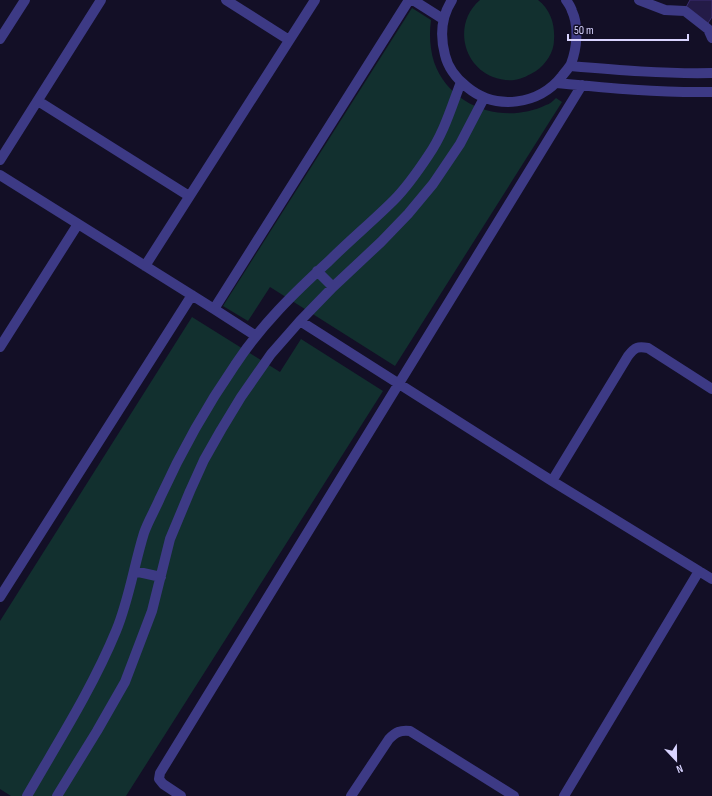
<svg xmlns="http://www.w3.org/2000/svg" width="712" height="796" viewBox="0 0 712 796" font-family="'Sofia Sans Condensed',sans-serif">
<rect width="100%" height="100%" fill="#130f26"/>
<path fill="#12302f" d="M480 0H538C551 10 555 25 554 40 554 52 546 64 536 71 529 75 522 79 514 80 507 81 499 79 493 77 461 64 454 22 480 0Z
M412 8 431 20C429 35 430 48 434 62 450 108 505 125 546 105 550 104 553 101 556 98L562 102 395 366 270 287 248 321 223 306Z
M192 317 280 372 301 339 383 391 126 796H11L0 789V621Z"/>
<path fill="#241b47" stroke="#3b2d73" d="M690 0H712V17L706 26 683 13Z"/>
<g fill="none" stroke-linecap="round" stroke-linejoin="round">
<path stroke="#3d3a85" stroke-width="10" d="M226 0 289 40
M413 0 443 19
M452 0C441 17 440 36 445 55 448 68 457 79 467 87 496 111 539 105 562 76 565 72 569 68 571 64 577 48 579 26 572 11 571 7 568 3 566 0
M639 0 665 10 685 11 708 29 712 38
M0 39 25 0
M570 66C617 70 665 74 712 73
M557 83C608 88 660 93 712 92
M38 101 189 196
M0 160 101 0
M0 175 214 309 256 336
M145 266 315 0
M317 271 333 287
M214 309 409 0
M300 321 552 481 712 579
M0 347 78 224
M552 481 628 356C635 347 638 346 648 348L712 389
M134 571 161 577
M0 597 192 295
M27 796C58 742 92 689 116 631 129 600 134 565 144 533 148 521 155 510 160 498 181 452 206 407 235 365 261 325 294 293 329 261 350 240 373 221 394 200 407 187 418 171 428 156 444 133 451 108 461 82
M57 796 97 731 125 682 152 611 170 539 190 491 204 460 221 430 241 397 271 354 300 321 333 287 381 242 408 214 433 184 460 144 484 98
M181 796 163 784 159 779 160 773 582 85
M351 796 389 739C396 732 400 730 410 731L514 796
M564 796 699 571"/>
</g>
<g transform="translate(676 760) rotate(158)" stroke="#130f26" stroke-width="3" paint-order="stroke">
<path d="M0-3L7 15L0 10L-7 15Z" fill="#d9d4ff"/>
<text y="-6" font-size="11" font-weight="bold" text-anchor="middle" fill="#d9d4ff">N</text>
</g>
<path d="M568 34v6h120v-6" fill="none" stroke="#d9d4ff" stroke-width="2"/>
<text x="574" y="34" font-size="12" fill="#d9d4ff" stroke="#130f26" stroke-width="3" paint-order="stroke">50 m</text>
</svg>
